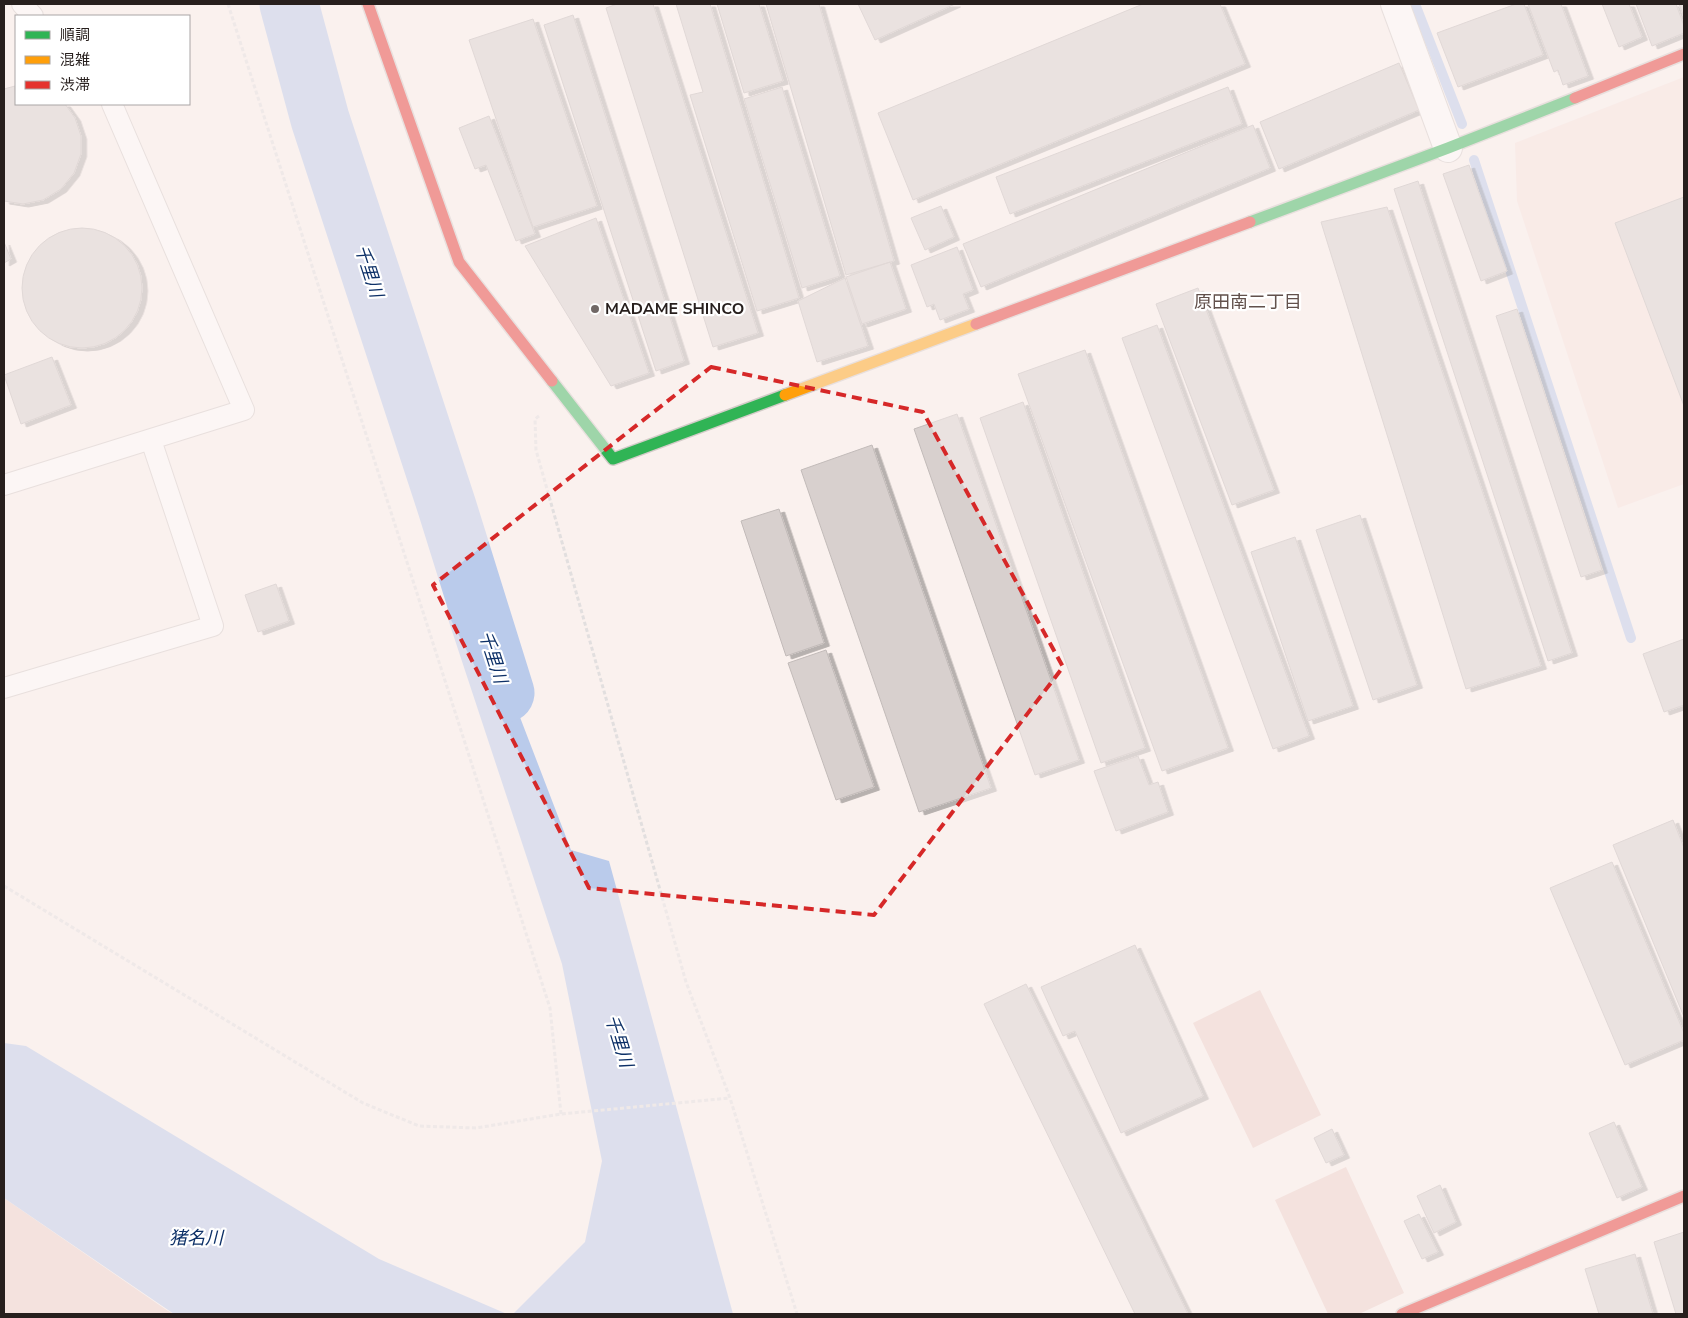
<svg xmlns="http://www.w3.org/2000/svg" width="1688" height="1318" viewBox="0 0 1688 1318" font-family="'Nunito Sans','Noto Sans JP',sans-serif">
<defs>
<filter id="shadow"><feDropShadow dx="5.5" dy="3" stdDeviation="0" flood-color="#0004"/></filter>
</defs>
<rect width="100%" height="100%" fill="#faf1ee"/>
<path fill="#f8e4de" d="M1684 77V484L1618 508 1517 201 1515 143Z"/>
<path fill="#edd1c9" d="M1260 990 1321 1115 1253 1148 1193 1023Z
M1346 1167 1404 1293 1359 1314H1328L1275 1200Z
M4 1198 168 1311 174 1314H4Z"/>
<path fill="#bacbeb" d="M440 509 571 850 609 861 733 1314H513L585 1242 602 1161 562 964 449 622Z
M4 1043 26 1046 379 1259 507 1314H174L4 1198Z"/>
<g fill="none" stroke-linecap="round" stroke-linejoin="round">
<path stroke="#bacbeb" stroke-width="10" d="M1415 4 1462 124
M1474 160 1631 638"/>
<path stroke="#bacbeb" stroke-width="59" d="M289 4 320 119 447 507 505 693"/>
</g>
<path fill="#d8d0ce" stroke="#c2bbb9" filter="url(#shadow)" d="M617 4H653L758 333 713 347 606 8Z
M676 4H710L799 298 757 311 690 95 703 92Z
M717 4H759L783 81 744 93Z
M766 4H819L894 261 846 275Z
M858 4H955L875 40Z
M1143 4H1220L1245 64 913 200 878 113Z
M1516 4H1524L1543 55 1458 87 1437 33Z
M1528 4H1561L1588 76 1563 85 1558 70 1554 72Z
M1602 4H1629L1642 37 1619 47Z
M1636 4H1676L1684 26V33L1652 46Z
M1679 4H1684V17Z
M573 15 684 361 656 371 544 25Z
M533 19 597 206 533 227 469 40Z
M1399 63 1419 110 1279 169 1260 122Z
M15 86 16 104H65L75 118 81 136V154L74 173 61 189 43 200 23 204 4 201V89Z
M782 87 840 276 802 288 744 99Z
M1228 87 1242 124 1010 214 996 177Z
M489 116 535 234 516 241 486 165 475 169 459 128Z
M1253 125 1270 168 981 287 963 244Z
M1469 165 1507 271 1481 281 1443 174Z
M1418 181 1572 653 1548 661 1394 189Z
M1684 197V406L1615 223Z
M941 206 954 237 925 250 911 218Z
M1387 207 1541 666 1466 689 1321 222Z
M596 218 649 373 611 386 525 246Z
M22 288a60 60 0 1 1 120 0a60 60 0 1 1-120 0Z
M4 242 11 259 4 263Z
M957 247 973 290 963 294 969 309 940 320 934 304 927 307 911 265Z
M890 262 906 309 862 324 846 277Z
M845 278 868 346 817 362 798 301Z
M1198 288 1274 490 1232 505 1156 304Z
M1517 309 1602 570 1581 577 1496 316Z
M1157 325 1309 736 1273 749 1122 338Z
M1085 350 1228 748 1162 771 1018 374Z
M52 357 71 405 21 424 4 375Z
M1023 402 1145 748 1101 763 980 418Z
M957 414 1079 760 1035 775 914 429Z
M872 445 991 788 919 812 801 470Z
M779 509 824 643 786 656 741 521Z
M1360 515 1417 685 1373 700 1316 530Z
M1295 537 1353 706 1308 721 1251 552Z
M276 584 289 621 258 632 245 595Z
M1684 639V705L1664 712 1643 654Z
M826 650 874 787 836 800 788 663Z
M1138 756 1149 785 1158 782 1168 812 1116 831 1094 771Z
M1673 820 1684 848V1017L1613 845Z
M1612 862 1684 1033V1040L1625 1065 1550 888Z
M1135 945 1203 1096 1121 1133 1075 1031 1063 1036 1041 987Z
M1026 984 1188 1314H1135L984 1004Z
M1614 1122 1642 1187 1617 1198 1589 1133Z
M1332 1129 1344 1155 1326 1163 1314 1138Z
M1440 1185 1456 1222 1434 1233 1417 1196Z
M1419 1214 1438 1252 1422 1259 1404 1221Z
M1684 1232V1314H1676L1654 1242Z
M1635 1254 1653 1314H1599L1585 1269Z"/>
<g fill="none" stroke-linecap="round" stroke-linejoin="round">
<g stroke="#d4ccc9" stroke-width="22">
<path id="lane" d="M22 4 33 16
M4 485 244 410 112 104
M4 688 213 626 151 440"/>
</g>
<g stroke="#d4ccc9" stroke-width="30">
<path id="street" d="M1395 4 1448 148"/>
</g>
<g stroke="#d4ccc9" stroke-width="14">
<path id="fast" d="M1250 222 1448 148 1575 98
M552 381 613 459 785 395"/>
</g>
<g stroke="#d4ccc9" stroke-width="14">
<path id="slow" d="M785 395 976 324"/>
</g>
<g stroke="#d4ccc9" stroke-width="14">
<path id="jam" d="M368 4 459 262 552 381
M1575 98 1684 54
M976 324 1250 222
M1402 1314 1684 1196"/>
</g>
<path stroke="#e2dfdf" stroke-width="3" stroke-dasharray="4 2.5" stroke-linecap="butt" d="M228 4 550 1008 561 1114
M539 416 535 419 536 450 686 982 730 1098 797 1314
M4 886 363 1103 419 1126 476 1128 561 1114 730 1098"/>
<use href="#lane" stroke="#fefdfc" stroke-width="20"/>
<use href="#street" stroke="#fefdfc" stroke-width="28"/>
<use href="#fast" stroke="#30b455" stroke-width="11"/>
<use href="#slow" stroke="#ff9f0a" stroke-width="11"/>
<use href="#jam" stroke="#e5322d" stroke-width="11"/>
</g>
<path d="M0 0H1688V1318H0ZM711 367 923 412 1063 667 874 915 589 888 433 585Z" fill="#faf1ee" fill-opacity=".55" fill-rule="evenodd"/>
<path fill="none" stroke="#d62828" stroke-width="4" stroke-dasharray="10 6" stroke-linejoin="round" d="M711 367 923 412 1063 667 874 915 589 888 433 585Z"/>
<circle fill="#716866" stroke="#fff" stroke-width="2" cx="595" cy="309" r="5"/>
<g text-anchor="middle" dominant-baseline="central" stroke-width="4.5" stroke-linejoin="round" paint-order="stroke">
<g font-size="16" font-weight="bold" fill="#271f1d" stroke="#fff" text-anchor="start">
<text x="605" y="309">MADAME SHINCO</text>
</g>
<g font-size="18" font-style="italic" fill="#0d3067" stroke="#fff">
<text transform="translate(369 271) rotate(72)">千里川</text>
<text transform="translate(493 657) rotate(72)">千里川</text>
<text transform="translate(619 1041) rotate(73)">千里川</text>
<text x="196" y="1238">猪名川</text>
</g>
<g font-size="18" fill="#62514c" stroke="#fff">
<text x="1248" y="302">原田南二丁目</text>
</g>
</g>
<rect width="1688" height="1318" fill="none" stroke="#271f1d" stroke-width="10"/>
<rect x="15" y="15" width="175" height="90" fill="#ffffff" stroke="#a9a5a5"/>
<rect x="25" y="31" width="25" height="8" fill="#30b455" stroke="#a9a5a5"/>
<text x="60" y="40" font-size="15" fill="#271f1d">順調</text>
<rect x="25" y="56" width="25" height="8" fill="#ff9f0a" stroke="#a9a5a5"/>
<text x="60" y="65" font-size="15" fill="#271f1d">混雑</text>
<rect x="25" y="81" width="25" height="8" fill="#e5322d" stroke="#a9a5a5"/>
<text x="60" y="90" font-size="15" fill="#271f1d">渋滞</text>
</svg>
